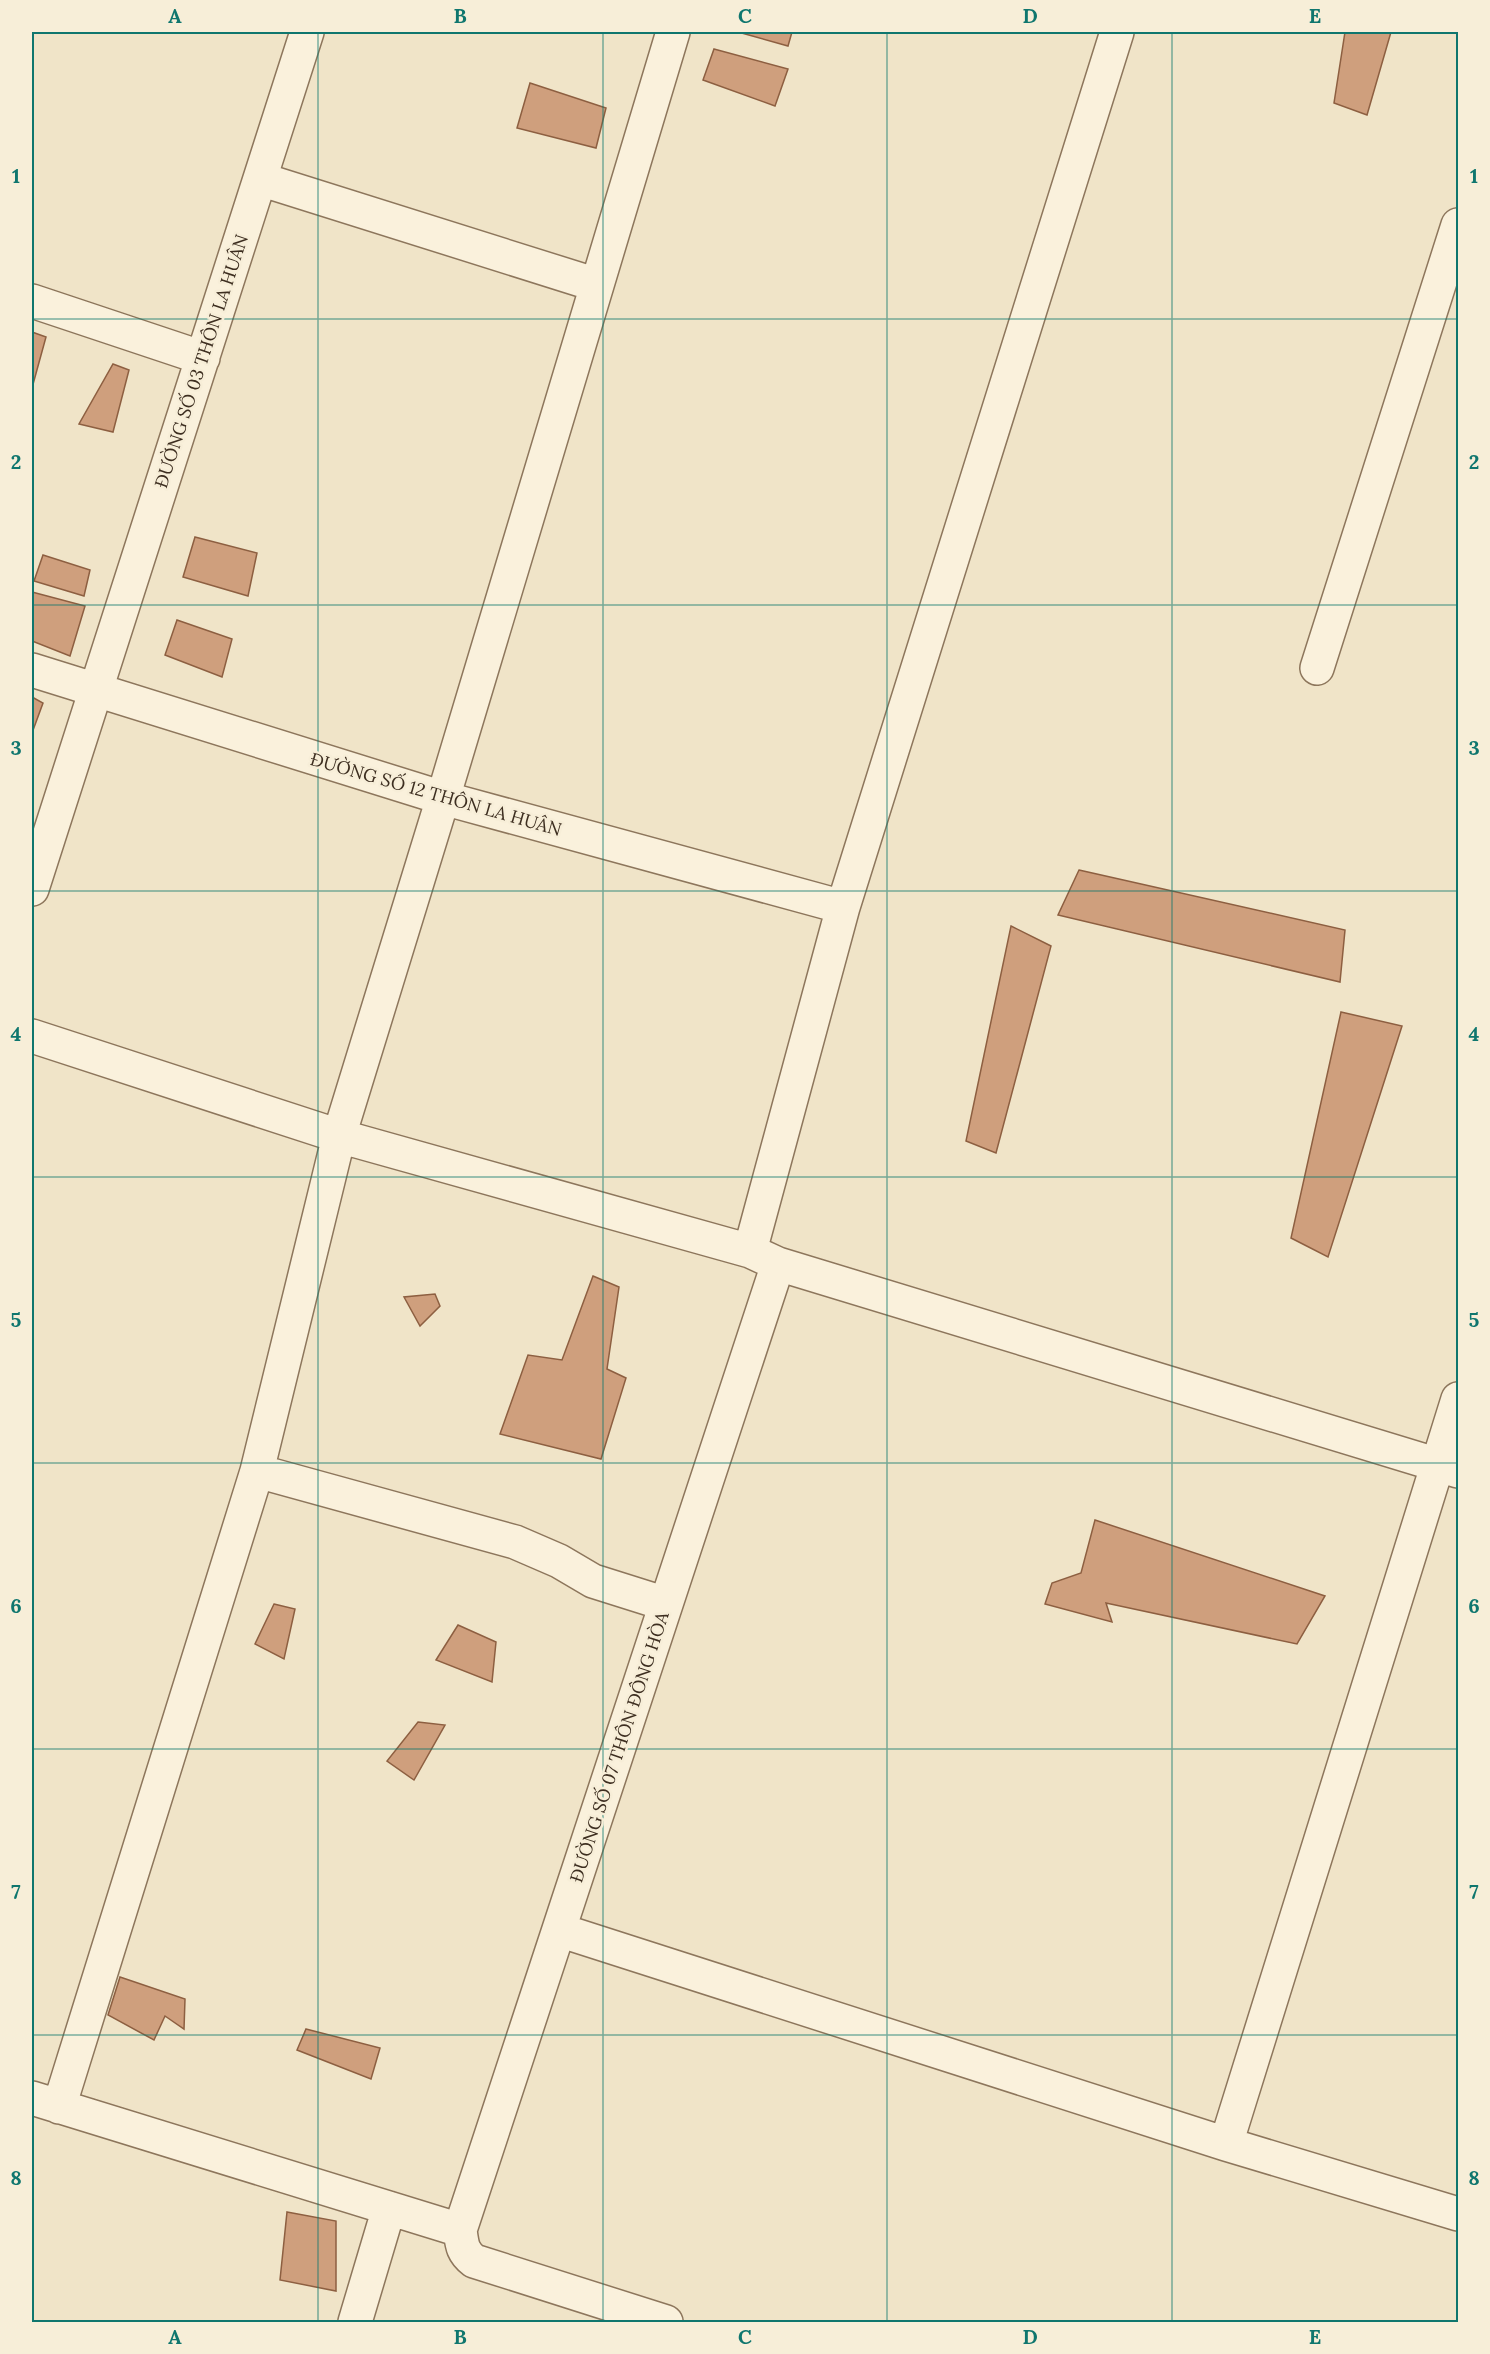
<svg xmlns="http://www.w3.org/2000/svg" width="1490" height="2354" viewBox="0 0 1490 2354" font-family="Lora,serif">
<rect width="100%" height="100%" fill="#f0e4c8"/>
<path fill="#cf9f7d" stroke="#8d5f41" stroke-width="1.5" d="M738 32H792L788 46Z
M1345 32H1391L1367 115 1334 103Z
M714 49 788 69 775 106 703 80Z
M530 83 606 108 596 148 517 128Z
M32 332 46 337 32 388Z
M113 364 129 370 113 432 79 424Z
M195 537 257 553 248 596 183 577Z
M43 555 90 570 84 596 34 581Z
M32 592 85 606 70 656 32 641Z
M177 620 232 639 222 677 165 655Z
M32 697 43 703 32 733Z
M1079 870 1345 930 1340 982 1058 915Z
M1011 926 1051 946 996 1153 966 1141Z
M1341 1012 1402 1026 1328 1257 1291 1238Z
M593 1276 619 1287 607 1369 626 1378 601 1459 500 1434 528 1355 562 1360Z
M435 1294 440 1306 420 1326 404 1297Z
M1095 1520 1325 1596 1297 1644 1106 1603 1112 1622 1045 1604 1052 1583 1081 1573Z
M274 1604 295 1609 284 1659 255 1644Z
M458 1625 496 1642 492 1682 436 1660Z
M418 1722 445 1725 414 1780 387 1761Z
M120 1977 185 1999 184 2029 165 2016 154 2040 108 2015Z
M306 2029 380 2048 371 2079 297 2050Z
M287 2212 336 2221V2291L280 2280Z"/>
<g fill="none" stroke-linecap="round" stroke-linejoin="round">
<g stroke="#8d765c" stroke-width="36">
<path id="minor" d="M260 179 597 285
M32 301 203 358
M1317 668 1458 225
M32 670 443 798 843 907
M32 889 307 32
M32 1036 339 1136 750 1251 778 1264 1458 1471
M750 1251 843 907 1117 32
M257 1471 515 1542 559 1561 593 1581 666 1604
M559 1930 1226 2144 1458 2214
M32 2098 460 2230
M59 2107 257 1471 339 1136 443 798 673 32
M1226 2144 1458 1399
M355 2322 389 2208
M666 2322 474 2261C462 2252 462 2244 460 2230L778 1264"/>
</g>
<use href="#minor" stroke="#faf1dc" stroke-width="33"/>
</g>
<path fill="none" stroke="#0f766e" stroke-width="1.5" stroke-opacity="0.55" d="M318 32V2322M603 32V2322M887 32V2322M1172 32V2322M32 319H1458M32 605H1458M32 891H1458M32 1177H1458M32 1463H1458M32 1749H1458M32 2035H1458"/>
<g text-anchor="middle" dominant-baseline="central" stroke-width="5" stroke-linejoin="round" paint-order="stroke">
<g font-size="18" fill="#3d2e20" stroke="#f7eed8">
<text transform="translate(201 361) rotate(-72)">ĐƯỜNG SỐ 03 THÔN LA HUÂN</text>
<text transform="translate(436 794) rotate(16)">ĐƯỜNG SỐ 12 THÔN LA HUÂN</text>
<text transform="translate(619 1747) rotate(-72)">ĐƯỜNG SỐ 07 THÔN ĐÔNG HÒA</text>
</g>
</g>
<rect width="1490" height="2354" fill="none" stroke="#f7eed8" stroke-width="66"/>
<rect x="33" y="33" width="1424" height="2288" fill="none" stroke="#0f766e" stroke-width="2"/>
<g font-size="20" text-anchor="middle" font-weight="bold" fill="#0f766e">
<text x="175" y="23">A</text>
<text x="460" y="23">B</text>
<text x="745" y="23">C</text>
<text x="1030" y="23">D</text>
<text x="1315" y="23">E</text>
<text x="16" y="183">1</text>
<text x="1474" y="183">1</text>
<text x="16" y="469">2</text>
<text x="1474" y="469">2</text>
<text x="16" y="755">3</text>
<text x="1474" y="755">3</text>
<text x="16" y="1041">4</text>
<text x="1474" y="1041">4</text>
<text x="16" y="1327">5</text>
<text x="1474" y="1327">5</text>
<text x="16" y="1613">6</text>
<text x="1474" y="1613">6</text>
<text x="16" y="1899">7</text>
<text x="1474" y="1899">7</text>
<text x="16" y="2185">8</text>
<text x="1474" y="2185">8</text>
<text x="175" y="2344">A</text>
<text x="460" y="2344">B</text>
<text x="745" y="2344">C</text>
<text x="1030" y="2344">D</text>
<text x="1315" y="2344">E</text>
</g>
</svg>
